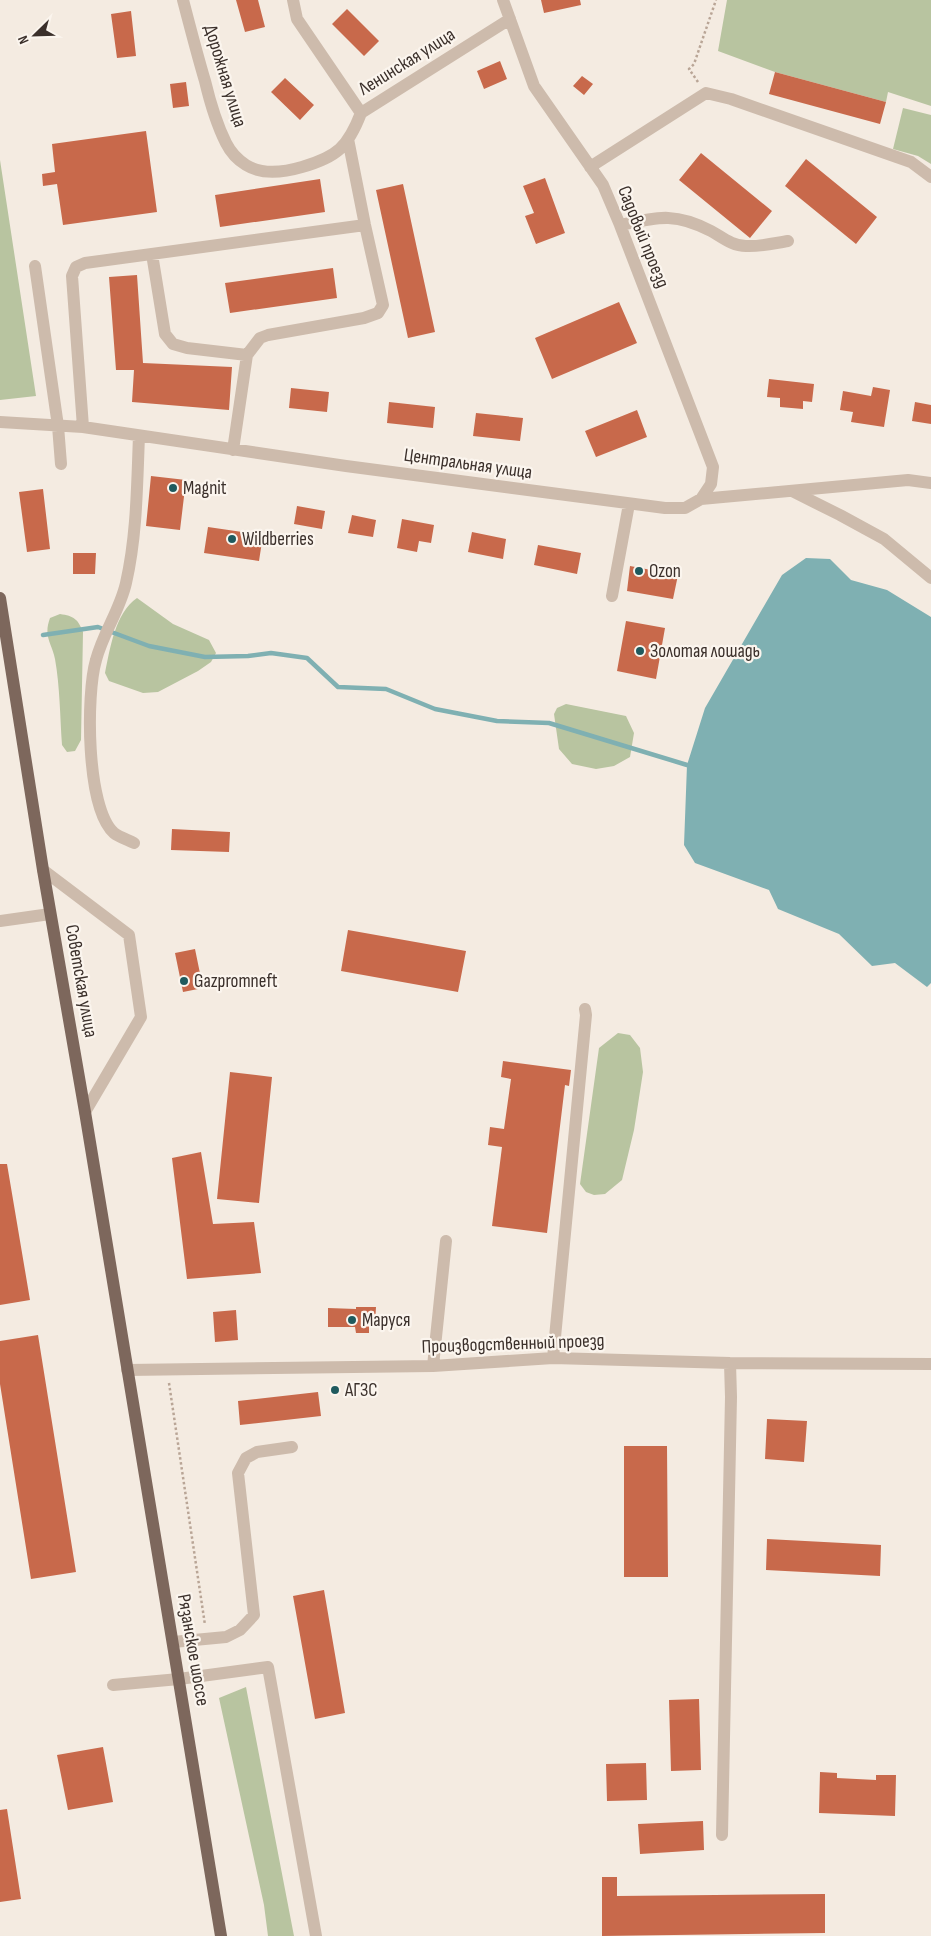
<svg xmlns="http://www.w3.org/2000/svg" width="931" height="1936" viewBox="0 0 931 1936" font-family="'Sofia Sans Condensed',sans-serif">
<rect width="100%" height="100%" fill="#f4ebe1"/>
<path fill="#b8c4a0" d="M727 0H931V106L888 92 886 102 775 72 718 51Z
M903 108 931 115V164L918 156 893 149Z
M0 160 36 396 0 400Z
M137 598 173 624 209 640 216 653 211 662 198 671 158 692 143 693 109 681 105 673C110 649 115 613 137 598Z
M60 614C74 616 78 619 83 632L81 740 75 751 67 752 62 745C60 717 60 687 55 659 52 643 43 637 50 618Z
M566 704 626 716 634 733 630 757 614 766 596 769 572 764 559 749 554 714 557 708Z
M618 1033 630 1035 640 1048 643 1072 634 1130 622 1180 605 1194 594 1195 586 1192 580 1184 599 1048Z
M246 1687 294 1936H268L264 1905 219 1698Z"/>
<path fill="#7fb0b2" d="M806 558 830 559 851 580 887 590 931 617V983L927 987 895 963 872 966 839 934 778 909 769 890 695 863 684 845 687 765 705 708 782 575Z"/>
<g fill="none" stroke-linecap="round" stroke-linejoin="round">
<path stroke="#7fb0b2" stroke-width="4.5" d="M43 635 98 627 149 646 205 657 248 656 271 653 307 658 338 687 386 689 435 709 497 721 549 723 687 765"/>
</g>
<path fill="#c8694b" d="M236 0H258L265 27 245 32Z
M541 0H580L581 5 544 13Z
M347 9 379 41 364 56 332 24Z
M131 11 136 56 117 58 111 14Z
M500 61 507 79 484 89 477 71Z
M775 72 886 102 880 124 769 94Z
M582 76 593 84 584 95 573 86Z
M285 78 314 105 300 120 271 92Z
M186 82 189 106 173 108 170 84Z
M146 131 157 212 63 225 57 184 43 186 42 174 55 172 52 144Z
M701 153 772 211 750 238 679 180Z
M806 159 877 217 856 244 785 186Z
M545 178 565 233 536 244 525 216 534 213 523 186Z
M320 179 325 212 220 227 215 195Z
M403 184 435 332 408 338 376 190Z
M333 268 337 298 230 313 225 283Z
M137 275 143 363 232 367 229 410 132 402 134 370H116L109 277Z
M619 302 637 343 552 379 535 338Z
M769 379 814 384 812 402 803 401V409L780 407V398L767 397Z
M873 387 890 390 884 427 851 422 853 412 840 410 843 391 871 396Z
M291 388 329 392 327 412 289 408Z
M389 402 435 407 433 428 387 423Z
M915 402 931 405V424L912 421Z
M637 410 647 437 596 457 585 431Z
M476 413 523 418 520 441 473 436Z
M151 476 186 480 180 530 146 526Z
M43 489 50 549 27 552 19 492Z
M297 506 325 511 322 529 294 524Z
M352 515 376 520 373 537 348 533Z
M402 519 434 525 431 543 419 541 417 552 397 548Z
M208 527 263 535 259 561 204 553Z
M472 532 506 539 503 559 468 552Z
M538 545 581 553 577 574 534 565Z
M73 553H96L95 574H73Z
M630 566 678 575 673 599 627 591Z
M626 621 665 628 656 679 617 671Z
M172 829 230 832 229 852 171 850Z
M348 930 466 951 458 992 341 971Z
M195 949 203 988 183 992 175 953Z
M503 1061 571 1070 569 1086 565 1085 547 1233 492 1226 502 1147 488 1145 490 1127 504 1129 511 1079 501 1077Z
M230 1072 272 1077 259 1203 217 1199Z
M201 1152 213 1224 254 1222 261 1273 187 1279 172 1158Z
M0 1164H7L30 1300 0 1305Z
M356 1307H376L375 1323H369V1333H356L355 1327H328V1308L356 1309Z
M236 1310 238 1340 215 1342 213 1312Z
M38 1335 76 1572 31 1579 0 1384V1341Z
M318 1392 321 1416 240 1425 238 1401Z
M767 1419 807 1421 804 1462 765 1459Z
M624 1446H667L668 1577H624Z
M767 1539 881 1545 880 1576 766 1570Z
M324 1590 345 1713 315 1719 293 1596Z
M699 1699 701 1770 671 1771 669 1700Z
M103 1747 113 1802 68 1810 57 1755Z
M646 1763 647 1800 607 1801 606 1764Z
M820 1772 837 1773V1778L876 1780V1775H896L895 1816 819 1813Z
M7 1809 21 1899 0 1902V1810Z
M703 1821 704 1850 640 1854 638 1824Z
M602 1877H617V1896L825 1894V1933L602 1936Z"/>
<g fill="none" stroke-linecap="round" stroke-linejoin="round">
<path stroke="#b9a596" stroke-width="2.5" stroke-dasharray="2.5 2.5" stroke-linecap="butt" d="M698 82 689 69 694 64 716 0
M169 1383 205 1625"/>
<path stroke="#cdbbac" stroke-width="12" d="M183 0C190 27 197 54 205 81 210 102 216 123 226 143 230 151 238 160 246 165 262 175 285 172 302 167 337 157 348 147 361 113
M293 0 297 19 361 113 510 19
M503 0 534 86 603 185 620 225 713 467 711 484 701 499
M590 167 706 93 731 99 911 162 931 177
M620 225C658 217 675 212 711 231 722 237 732 246 746 246 759 247 775 243 788 241
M152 254 165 334 173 344 187 348 247 355
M35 266 58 426 61 464
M0 422 83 427 346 466 665 508H685L701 499 908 480 931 483
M83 427 72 276 76 267 85 263 365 225
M233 450 247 355 260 338 268 335 364 318 378 313 383 305 365 225 348 139
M792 491 840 515 884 539 931 578
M612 596 629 504
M134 843C128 840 119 837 114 833 86 808 86 694 96 660 103 633 120 610 126 583 137 535 137 484 139 436
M43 870 129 935 141 1017 85 1112
M0 921 50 914
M553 1358 586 1015 585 1009
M433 1366 446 1241
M127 1370 433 1366 553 1358 730 1363 931 1364
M173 1642 226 1637 240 1630 254 1615 238 1473 246 1458 257 1452 292 1447
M113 1685 179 1679 268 1667 316 1936
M722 1835 731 1397 730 1363"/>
<path stroke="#7d675c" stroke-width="12" d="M0 598 43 870 85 1112 221 1936"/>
</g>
<g fill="#1f5a5e" stroke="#fbf5ee" stroke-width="2">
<circle cx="173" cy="488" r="5"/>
<circle cx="232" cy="539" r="5"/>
<circle cx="639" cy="571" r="5"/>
<circle cx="640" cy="651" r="5"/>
<circle cx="184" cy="981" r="5"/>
<circle cx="352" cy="1320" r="5"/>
<circle cx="335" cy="1390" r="5"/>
</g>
<g text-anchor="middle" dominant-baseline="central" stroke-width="4.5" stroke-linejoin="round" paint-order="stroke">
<g font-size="19" fill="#3b302b" stroke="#fbf5ee">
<text transform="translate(407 62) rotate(-32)">Ленинская улица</text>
<text transform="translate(225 76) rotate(73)">Дорожная улица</text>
<text transform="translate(643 237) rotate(68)">Садовый проезд</text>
<text transform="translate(468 464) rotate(8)">Центральная улица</text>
<text transform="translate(81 981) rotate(80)">Советская улица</text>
<text transform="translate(513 1344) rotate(-2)">Производственный проезд</text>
<text transform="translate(193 1650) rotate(80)">Рязанское шоссе</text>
</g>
<g font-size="19" fill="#3b302b" stroke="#fbf5ee" text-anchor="start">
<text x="183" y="488">Magnit</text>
<text x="242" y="539">Wildberries</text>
<text x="649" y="571">Ozon</text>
<text x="650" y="651">Золотая лошадь</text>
<text x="194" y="981">Gazpromneft</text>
<text x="362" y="1320">Маруся</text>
<text x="345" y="1390">АГЗС</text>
</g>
</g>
<g transform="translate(35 35) rotate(247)" stroke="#fbf5ee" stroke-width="4" paint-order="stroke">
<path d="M0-4L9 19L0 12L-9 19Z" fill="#3b302b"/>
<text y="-8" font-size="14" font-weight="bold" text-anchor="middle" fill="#3b302b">N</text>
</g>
</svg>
